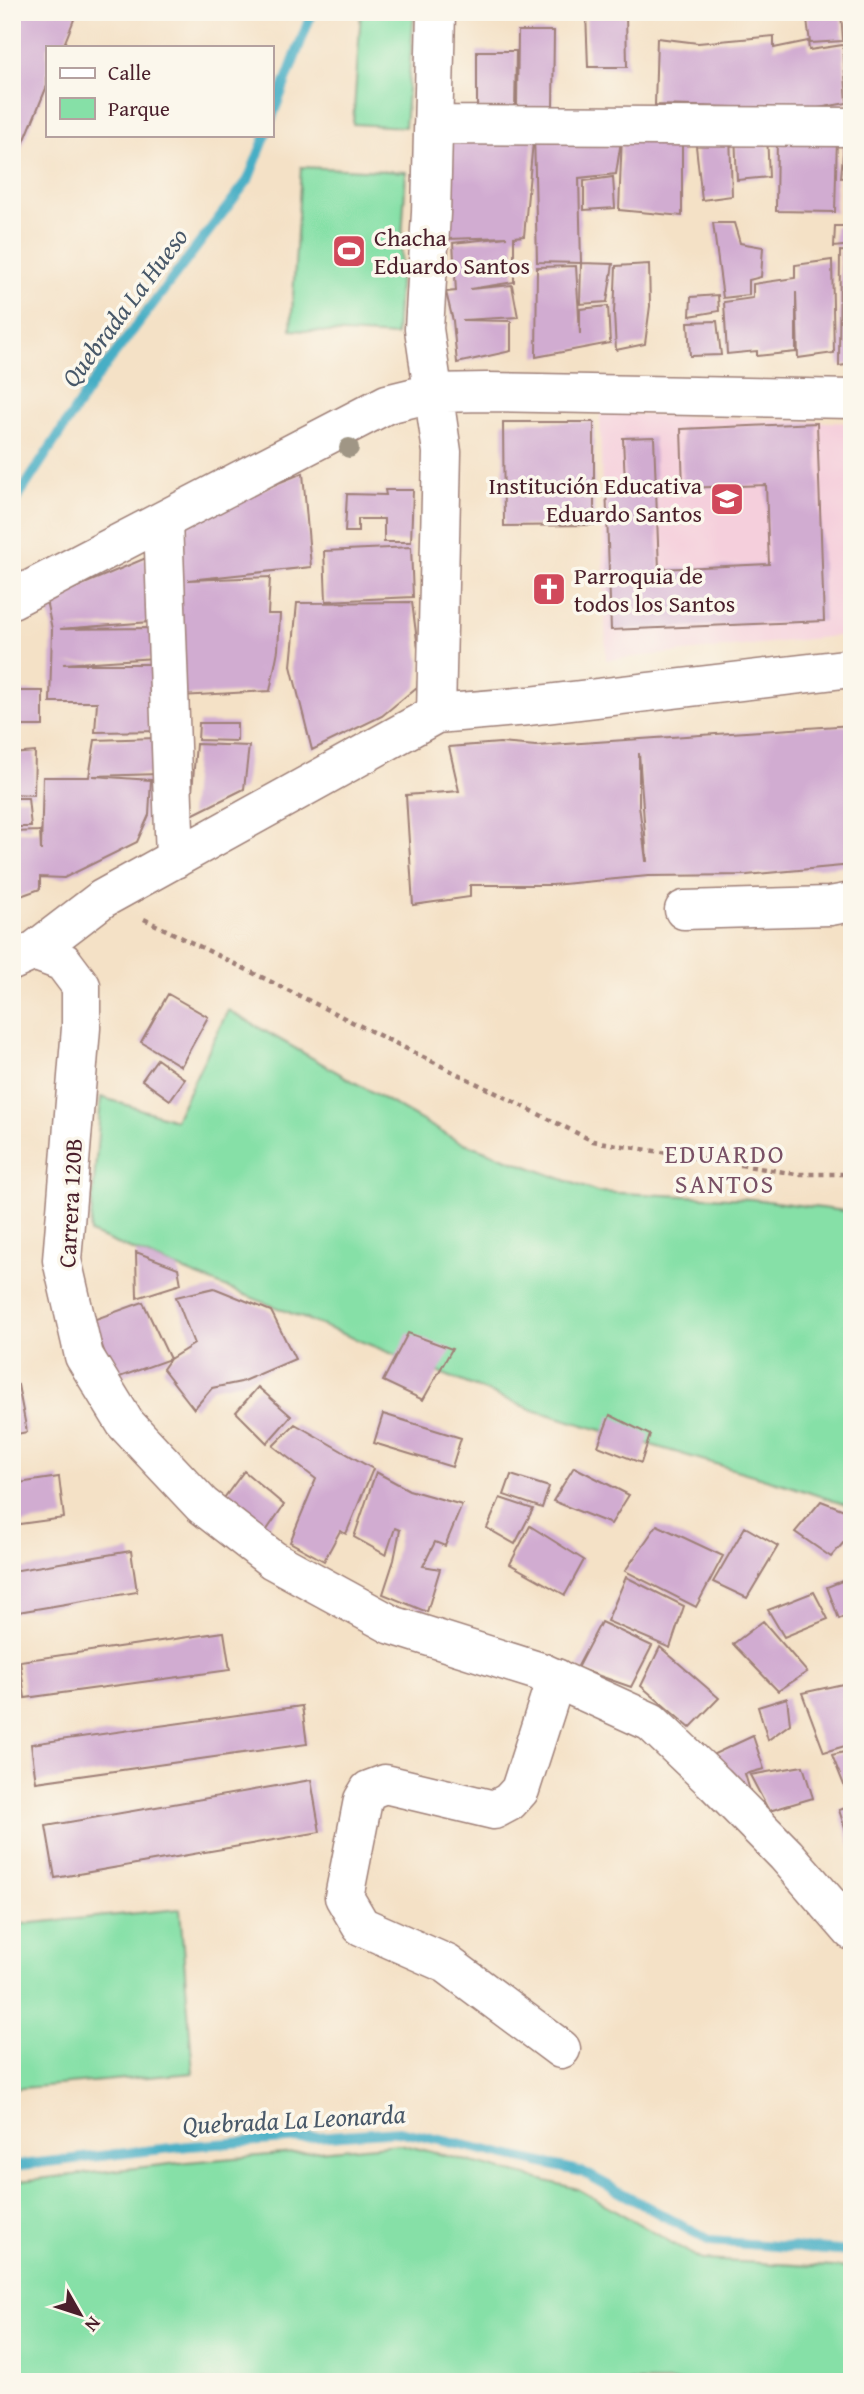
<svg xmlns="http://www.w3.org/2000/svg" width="864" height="2394" viewBox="0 0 864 2394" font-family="'Gentium Book Plus',serif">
<rect width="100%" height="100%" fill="#fbf7ec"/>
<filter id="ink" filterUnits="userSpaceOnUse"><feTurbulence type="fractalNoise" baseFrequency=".0143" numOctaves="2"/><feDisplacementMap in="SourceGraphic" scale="14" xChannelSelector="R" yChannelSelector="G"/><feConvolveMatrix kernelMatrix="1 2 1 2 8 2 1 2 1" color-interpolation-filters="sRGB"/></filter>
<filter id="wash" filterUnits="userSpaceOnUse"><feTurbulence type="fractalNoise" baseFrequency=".00686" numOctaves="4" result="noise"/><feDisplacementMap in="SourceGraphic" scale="28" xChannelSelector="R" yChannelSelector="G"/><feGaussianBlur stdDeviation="1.57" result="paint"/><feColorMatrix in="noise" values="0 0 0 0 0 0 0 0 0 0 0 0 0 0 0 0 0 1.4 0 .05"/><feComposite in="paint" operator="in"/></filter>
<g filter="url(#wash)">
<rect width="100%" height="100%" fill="#f4e1c6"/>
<path fill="#f5cfdc" d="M600 413 852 423V574L847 635 606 660Z"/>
<path fill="#86e0a7" stroke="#688069" stroke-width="2" d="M361 12H414L405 127 353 124Z
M301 167 406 172 396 336 291 330Z
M228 1010 456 1140 597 1192 751 1199 852 1212V1507L793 1487 533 1410 90 1233 101 1097 175 1120Z
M180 1909 193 2073 12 2089V1925Z
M400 2144 578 2189 702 2260 852 2268V2382H12V2182L188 2162Z"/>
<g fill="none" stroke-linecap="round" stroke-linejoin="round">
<path stroke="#46aec5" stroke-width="10" d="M271 120 312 12
M12 506 94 381 248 180 266 135
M12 2166 189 2146 399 2131 583 2172 710 2241 852 2252"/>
</g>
<g id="blocks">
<path fill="#d1acd1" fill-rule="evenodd" d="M12 12H77L63 47H47V86L12 171Z
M586 12H626L627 67H588Z
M806 12H841L843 41 810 43Z
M518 31H554L553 110H517Z
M774 36V48L808 41 809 50 843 45 847 103 812 109 655 105 657 38 698 43Z
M477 51H516L515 109H477Z
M450 131H534L682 136V216L619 210 622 134 616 174 579 178 581 263 613 264 607 302 580 304 581 263 537 262 534 131 524 236 514 237V282L470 289 512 285 518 317 462 320 511 321V351L457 363 453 321 446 292 456 291 453 243 507 237 447 239Z
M730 134 732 196 702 200 695 137Z
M735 134H767L769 177 737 180Z
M777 136 837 137 835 212 776 211Z
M844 141H852V177L841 178Z
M613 177 615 208 584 210V181Z
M713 223H734L740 243 763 247 761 277 749 280V295L723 298Z
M835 226H852V245L834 247Z
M840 251 852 252V364L839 366Z
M832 260 834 353 798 358 796 292V352L757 356V351L727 354 724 302 753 298V284L795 278V265Z
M649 264 650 306 645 344 616 350 614 314 616 266Z
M576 266 580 334V309L608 306 610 343 536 357 537 267Z
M718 295 719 311 690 316 691 297Z
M717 321 721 355 690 356 688 322Z
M503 422H594V525L504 526Z
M817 423 824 621 611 630 606 484 625 483 623 438 654 437 659 569 769 564 766 485 683 488 681 429Z
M303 473 311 567 188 580 270 577 268 614H280L278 650 270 691 181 696 174 525Z
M385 490H413L411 542H384V519H358V532H345L347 494 386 495Z
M411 547 413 597 326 601 324 551Z
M146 558 150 622 60 629 151 628 155 658 63 664H160L162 731 95 732 97 702H50L52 629 46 600Z
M412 602 420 664 417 687 382 716 312 750 291 666 297 603Z
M12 691H43V726H12Z
M199 723H237V741L198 740Z
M852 725V865L747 875 648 876 552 885H470V897L413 905 406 795 459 791 449 747 500 743 536 746ZM639 753 647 861H646L639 805Z
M156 738 159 774 93 776 151 780 149 815 137 842 64 878 40 877V889L12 899V832L40 831 41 851 43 777H89L95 740Z
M196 744 249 746 244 789 190 816Z
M35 752 34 795 12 794V754Z
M12 798H28L31 827H12Z
M168 994 208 1017 181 1066 141 1042Z
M157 1059 185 1079 170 1100 142 1080Z
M136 1252 178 1268 181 1284 137 1298Z
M214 1288 271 1311 295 1359 241 1382 212 1388 194 1409 163 1369 170 1359 194 1344 176 1297Z
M143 1302 170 1359 114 1379 93 1320Z
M408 1333 452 1349 423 1400 383 1381Z
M18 1385 27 1432 12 1435V1386Z
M258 1387 291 1416 267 1443 236 1412Z
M383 1414 461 1438 452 1467 374 1443Z
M610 1415 650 1435 641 1463 598 1446Z
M295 1424 373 1469 346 1534 340 1531 324 1561 290 1542 316 1479 273 1446Z
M574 1467 629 1495 611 1524 553 1501Z
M244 1471 284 1505 260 1540 216 1509Z
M376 1472 409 1490 462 1505 445 1546 435 1542 423 1566 440 1569 427 1612 383 1594 394 1560 400 1530 395 1528 386 1555 354 1537Z
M511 1475 549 1487 542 1508 504 1495Z
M59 1477 64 1518 12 1525V1484Z
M500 1498 533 1509 515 1544 487 1528Z
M821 1501 852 1513V1533L831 1557 795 1532Z
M657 1525 723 1556 696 1607 625 1571Z
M530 1526 584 1560 565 1595 510 1564Z
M745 1527 778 1546 747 1598 713 1582Z
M131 1551 137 1592 12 1613V1571Z
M626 1577 684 1606 670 1648 607 1621Z
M852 1577V1613L839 1619 827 1587Z
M814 1592 828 1619 784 1637 768 1610Z
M763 1621 807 1672 778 1691 733 1644Z
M601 1622 652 1646 631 1687 577 1668Z
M224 1632 230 1670 25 1698 20 1661Z
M660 1647 719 1698 690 1728 641 1686Z
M852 1682V1744L824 1752 802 1693Z
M787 1698 790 1724 768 1740 758 1707Z
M302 1706 307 1744 36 1782 31 1744Z
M753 1736 764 1769 745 1774 751 1794 712 1755Z
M852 1750V1794L848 1795 832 1755Z
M803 1766 813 1798 769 1811 750 1775Z
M311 1780 320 1832 55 1878 46 1826Z
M852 1806V1847H851L839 1810Z"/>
</g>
</g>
<g filter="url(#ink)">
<use href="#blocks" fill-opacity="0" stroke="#9f8078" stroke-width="2"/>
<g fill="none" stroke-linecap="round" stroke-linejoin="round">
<g stroke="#9f8078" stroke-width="41">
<path id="minor" d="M433 125 852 127
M163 521 175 859
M12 599 387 404 432 393 486 392 852 399
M436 714 442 452 424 329 431 213 436 12
M684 910 830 906 852 902
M34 951 102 899 436 714 529 706 852 668
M556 1678 520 1790 509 1802 494 1810 385 1784 369 1790 363 1800 344 1897 361 1926 447 1964 561 2049"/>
</g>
<g stroke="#9f8078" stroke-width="41">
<path id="tertiary" d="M12 961 34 951 63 962 81 986V1028L62 1260 84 1356 125 1423 202 1505 273 1560 392 1625 541 1672 651 1722 715 1783 786 1855 852 1931"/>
</g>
<path stroke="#9f8078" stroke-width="4.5" stroke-dasharray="5 5" stroke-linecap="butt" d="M144 919 593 1141 796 1174H852"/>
<use href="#minor" stroke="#fff" stroke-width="38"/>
<use href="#tertiary" stroke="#fff" stroke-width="38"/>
</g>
<circle fill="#a09685" cx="349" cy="448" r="10"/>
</g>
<defs>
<g id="stadium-square" transform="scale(1.75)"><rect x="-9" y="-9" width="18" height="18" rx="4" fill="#d1495b" stroke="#fbf7ec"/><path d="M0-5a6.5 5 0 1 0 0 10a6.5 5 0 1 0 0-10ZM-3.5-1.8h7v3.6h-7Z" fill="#fff"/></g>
<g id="school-square" transform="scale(1.75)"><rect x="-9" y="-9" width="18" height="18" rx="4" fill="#d1495b" stroke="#fbf7ec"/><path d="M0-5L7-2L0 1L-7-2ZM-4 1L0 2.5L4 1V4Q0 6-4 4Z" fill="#fff"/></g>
<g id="church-square" transform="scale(1.75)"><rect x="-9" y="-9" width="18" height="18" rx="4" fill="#d1495b" stroke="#fbf7ec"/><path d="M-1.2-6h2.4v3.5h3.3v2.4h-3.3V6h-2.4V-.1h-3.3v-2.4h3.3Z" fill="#fff"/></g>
</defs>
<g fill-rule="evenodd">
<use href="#stadium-square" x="349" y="251"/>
<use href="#school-square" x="727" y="499"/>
<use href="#church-square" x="549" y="589"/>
</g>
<g text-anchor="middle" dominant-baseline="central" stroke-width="7" stroke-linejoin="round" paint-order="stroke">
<g font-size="24" fill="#4a1f2b" stroke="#fbf7ec" text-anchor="start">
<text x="374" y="237">Chacha<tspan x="374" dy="28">Eduardo Santos</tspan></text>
<text x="702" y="485" text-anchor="end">Institución Educativa<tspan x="702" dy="28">Eduardo Santos</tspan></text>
<text x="574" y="575">Parroquia de<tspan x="574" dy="28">todos los Santos</tspan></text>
</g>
<g font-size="24" fill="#4a1f2b" stroke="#fbf7ec">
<text transform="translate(70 1203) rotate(-87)">Carrera 120B</text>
</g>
<g font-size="26" font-style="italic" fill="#485869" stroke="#fbf7ec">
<text transform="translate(124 307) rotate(-53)">Quebrada La Hueso</text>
<text transform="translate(294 2119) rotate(-3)">Quebrada La Leonarda</text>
</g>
<g font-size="26" letter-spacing="2" fill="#795065" stroke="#fbf7ec">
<text x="725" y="1153">EDUARDO<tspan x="725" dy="30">SANTOS</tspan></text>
</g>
</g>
<rect width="864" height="2394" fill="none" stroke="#fbf7ec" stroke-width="42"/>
<rect x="46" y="46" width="228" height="91" fill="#fbf7ec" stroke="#b4a19f" stroke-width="2"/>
<rect x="60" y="68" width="35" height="10" fill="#ffffff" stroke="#b4a19f" stroke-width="2"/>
<text x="108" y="80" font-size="21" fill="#4a1f2b">Calle</text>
<rect x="60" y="98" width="35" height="21" fill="#86e0a7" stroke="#b4a19f" stroke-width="2"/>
<text x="108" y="116" font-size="21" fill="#4a1f2b">Parque</text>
<g transform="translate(80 2314) rotate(129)" stroke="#fbf7ec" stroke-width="5" paint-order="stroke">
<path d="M0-5L12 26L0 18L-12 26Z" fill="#4a1f2b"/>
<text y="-10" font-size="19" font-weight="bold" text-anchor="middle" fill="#4a1f2b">N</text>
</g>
</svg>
